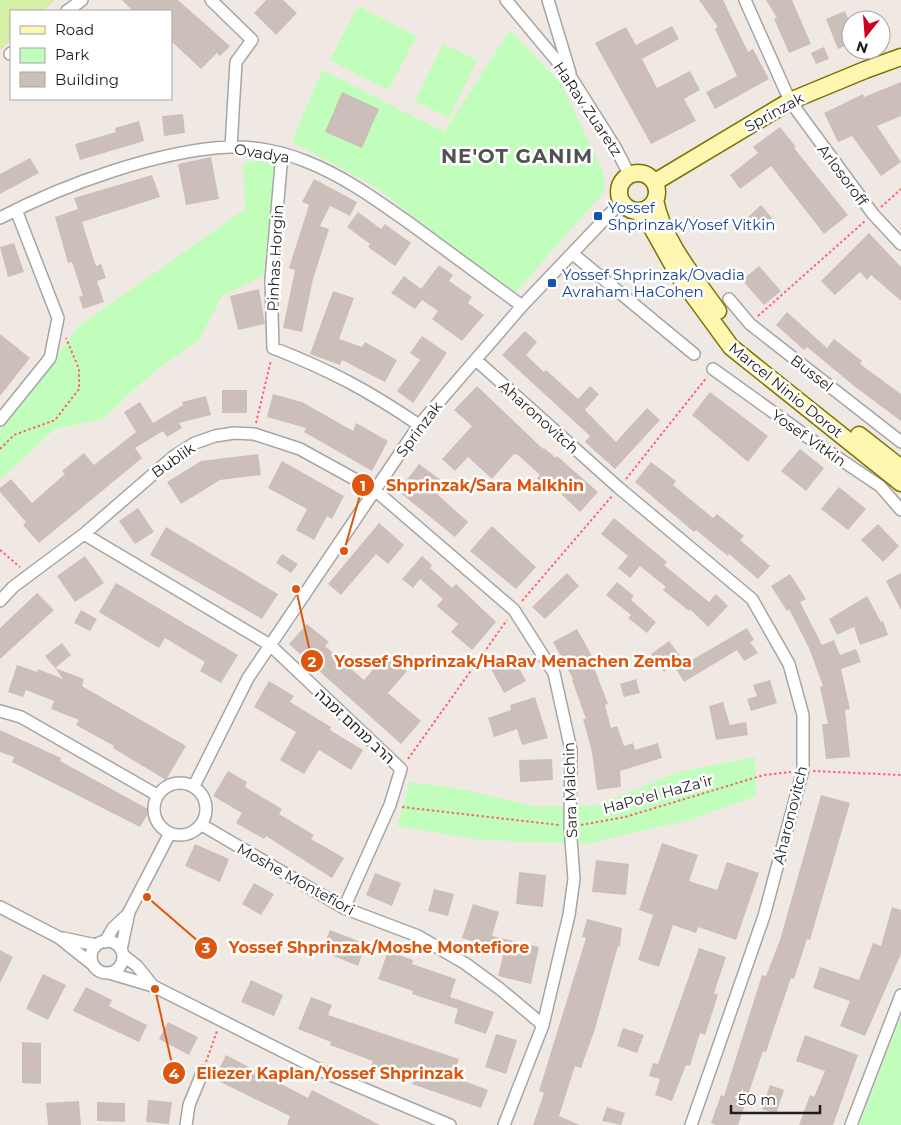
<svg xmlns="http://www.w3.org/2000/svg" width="901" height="1125" viewBox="0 0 901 1125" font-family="Montserrat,'Noto Sans Hebrew',sans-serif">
<rect width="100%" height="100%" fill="#f0e9e3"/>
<path fill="#d5efa4" d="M0 0H55L43 11H11V40L0 50Z"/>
<path fill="#c1febc" d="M358 6 417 36 388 90 330 60Z
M510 30 562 85 604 174V192L514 294 371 184 292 142 322 70 444 132Z
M443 44 477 60 449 118 415 101Z
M277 160 263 276 222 296 199 340 152 373 102 419 55 429 0 480V430L79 326 245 209 243 162Z
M755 757 756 796 689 820 586 844 482 840 397 826 410 782 460 789 540 807 598 805 678 772Z
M901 1018V1125H859L900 1020Z"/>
<path fill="#ccbeb9" d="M122 0H178L230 46 220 56 217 53 201 69 171 41V11H133Z
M266 0H283L297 13 276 35 254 13Z
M699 0H723L748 52 753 49 769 79 715 109 706 92 737 76 715 29 718 27Z
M766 0H792L811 44 789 53 774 19 777 18Z
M845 11 851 26V43L838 49 826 19Z
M672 26 679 39 642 59 657 88 690 71 700 90 684 99 696 121 651 144 595 43 626 27 636 45Z
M824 47 829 59 816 64 811 53Z
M901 82V116L877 126 901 162 881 176 852 136 838 142 824 113 863 94 864 97Z
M342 92 379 109 362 148 325 132Z
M183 114 185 133 164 136 162 116Z
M139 121 144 141 80 160 75 144 116 132 115 128Z
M780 127 796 147 794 148 848 215 824 234 771 166 740 189 730 175 758 153 753 147Z
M211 157 219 199 186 205 178 164Z
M30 158 39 173 0 194V174Z
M152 175 160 197 82 222 96 266 101 264 106 278 97 281 104 302 83 309 79 297 83 296 72 262 68 263 55 217 78 209 74 198Z
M314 179 357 202 350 216 330 206 320 226 329 229 313 279 302 332 283 328 295 270 289 268 309 205 302 202Z
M761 205 772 218 759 229 748 217Z
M358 212 381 229 385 224 411 243 395 266 368 247 370 244 347 227Z
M869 233 901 267V301L871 275 867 280 860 272 835 295 821 281Z
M14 243 24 272 8 277 0 247Z
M439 265 453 275 449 281 472 297 468 303 484 315 462 341 432 319 438 311 422 300 415 309 391 293 404 276 421 289Z
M759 266 781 291 764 305 742 280Z
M259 289 265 324 238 330 230 296Z
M333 291 354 298 339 339 362 347 365 342 397 360 385 382 342 360 340 365 310 354Z
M787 312 827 348 834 339 862 361 860 364 901 394V421L854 386 807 347 804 350 776 325Z
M525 331 537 342 526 355 544 372 546 370 578 399 590 386 599 394 585 410 616 442 647 408 660 420 615 469 585 442 590 436 502 355Z
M0 334 30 358 0 396Z
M422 336 447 353 413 403 397 391 420 360 410 353Z
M477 386 543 449 544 448 556 458 557 456 598 492 580 512 556 489 553 493 537 478 540 475 518 455 514 454 492 479 468 457 455 471 442 459 472 426 454 410Z
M222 390H247V413H222Z
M710 392 768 436 748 462 692 415Z
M273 394 302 402 353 431 356 423 388 441 372 471 304 432 306 428 267 417Z
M206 396 211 415 179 423 182 428 167 437 163 431 135 448 142 458 39 543 23 525 26 522 0 492V488L11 479 32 503 65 474 62 471 84 453 94 465 136 432 124 412 140 402 153 423 183 405 182 402Z
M800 449 824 468 806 491 781 471Z
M258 454 261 475 220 480 181 504 167 482 201 461Z
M282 461 344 496 332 519 327 516 314 540 296 530 307 509 268 488Z
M651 462 676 481 673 485 713 518 717 514 744 536 740 540 770 566 758 579 729 554 728 556 696 530 694 532 635 482Z
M419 464 446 484 438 495 468 522 455 537 398 491Z
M839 487 866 509 848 530 821 509Z
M138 508 154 532 135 544 119 521Z
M614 518 667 562 664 565 709 602 716 594 728 606 708 627 690 609 689 611 663 590 666 587 640 566 630 578 618 568 628 556 601 534Z
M379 523 404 545 388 564 376 554 341 595 328 584Z
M878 524 899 546 883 562 861 540Z
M492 526 536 567 516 589 470 551Z
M166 527 278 594 262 619 150 555Z
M282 554 298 564 291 573 276 563Z
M85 556 104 583 75 602 57 576Z
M422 556 432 565 430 568 452 588 456 584 496 622 472 650 451 632 458 624 437 606 443 599 420 579 413 588 402 579Z
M567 573 579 586 545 619 532 607Z
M901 573V610L886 581Z
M790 574 806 599 800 602 822 645 834 640 840 655 856 649 861 662 841 669 850 709 845 710 850 757 826 759 822 724H828L820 687 823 686 809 648 789 609 787 611 771 586Z
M617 582 634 596 631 600 656 622 647 633 628 618 631 615 606 595Z
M116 583 238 655 221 683 200 671 205 662 165 638 159 648 99 612Z
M37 593 54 610 0 659V628Z
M867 596 881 622 883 621 888 635 860 645 854 627 837 635 829 619Z
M81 610 97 619 90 631 74 623Z
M307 624 329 642 325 646 364 680 387 654 407 671 388 693 421 721 401 744 289 644Z
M747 628 754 640 750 642 758 653 744 661 737 650 684 682 676 669Z
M577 629 592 656 590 657 608 704 605 705 611 728 617 726 624 746 633 743 635 750 658 743 662 758 620 771 621 787 597 790 592 752 583 719H586L572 680 573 679 553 642Z
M669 641 680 656 664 672 651 654Z
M62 643 71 655 55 668 45 656Z
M513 657 526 681 504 693 491 669Z
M17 665 37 672 38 669 63 679 55 668 84 679 82 686 186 746 166 780 113 748 114 746 76 725 79 720 51 709 54 701 26 690 23 697 8 692Z
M636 679 640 693 624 697 620 684Z
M770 680 777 703 751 711 747 699 757 696 753 685Z
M269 681 294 696 290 702 331 727 330 730 363 750 351 770 319 750 304 774 280 760 296 732 254 707Z
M535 697 548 738 522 745 517 729 494 737 488 718 511 710 510 705Z
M723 702 730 725 746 722 748 735 716 740 709 706Z
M0 730 61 758 60 761 150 810 140 827 12 762 14 757 0 752Z
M552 759 553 780 520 782 519 760Z
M228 771 247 782 245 787 282 809 279 814 314 835 311 839 344 858 332 878 266 836 264 839 236 823 242 813 213 796Z
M821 795 850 803 810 940 807 939 794 979 791 978 766 1052 763 1051 738 1125H716L711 1123 721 1095 724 1096 762 975 766 976 780 940Z
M662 843 698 855 689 881 717 890 727 862 759 873 736 940 698 927 696 933 673 925 659 967 638 960 653 915 639 910Z
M195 844 229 859 220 882 185 866Z
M596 860 629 864 626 895 592 892Z
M519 872 546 875 543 907 516 904Z
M375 873 401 883 392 906 366 895Z
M254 883 274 894 261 915 242 904Z
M434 889 454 894 448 916 428 911Z
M473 904 499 912 492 936 539 947 531 984 498 976 504 951 462 938Z
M892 907 901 910V954L865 1036 840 1026 850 1001 813 988 820 967 859 980 873 943 881 946Z
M587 919 622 928 620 947 618 946 595 1029 581 1068 575 1066 559 1116 580 1125H533L544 1093 539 1091 586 938 582 937Z
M330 930 366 944 358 966 321 951Z
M699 948 726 957 714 993 718 995 705 1035 700 1033 690 1066 686 1065 672 1101 655 1095 660 1079 649 1076 653 1063 658 1064Z
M0 950 13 957 0 983Z
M388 951 413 960 412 964 456 979 450 997 494 1012 486 1034 454 1023 458 1009 412 994 413 991 378 979Z
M43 974 66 985 48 1020 26 1009Z
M251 980 283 995 274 1016 241 1002Z
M86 987 112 1000 109 1006 147 1025 139 1042 73 1011Z
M311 997 332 1005 328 1015 459 1059 453 1077 488 1090 481 1108 412 1084 413 1081 371 1066 373 1061 330 1045 331 1042 298 1029Z
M168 1022 198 1037 189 1055 159 1039Z
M623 1028 644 1035 637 1053 617 1046Z
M496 1034 517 1040 506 1074 485 1067Z
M805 1035 858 1055 833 1125H799L810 1095 814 1097 825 1071 796 1061Z
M22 1042 41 1043V1084L22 1083Z
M226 1055 308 1098 312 1090 380 1125H287L290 1116 214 1079Z
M770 1085 784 1090 776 1114 762 1109Z
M148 1100 172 1102 169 1124 146 1122Z
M79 1101 81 1125H48L46 1103Z
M97 1102 125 1103V1122L97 1121Z
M607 1107 625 1113 621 1125 602 1121Z"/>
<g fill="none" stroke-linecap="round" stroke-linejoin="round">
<g stroke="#a5a5a5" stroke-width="14">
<path id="street" d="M211 0 252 40 236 62 231 147
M506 0 572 79 615 147 629 174
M548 0 570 73
M745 0 790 101 873 214 901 244
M67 11 82 0
M10 54 11 53
M282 154 271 279 273 348C330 370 369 391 419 425
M0 218C63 185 159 150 230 147 254 146 283 152 305 161 344 176 378 201 412 225 449 252 485 279 522 306
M573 254 694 354
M729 299 750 324 901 442
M476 360 619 488 752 599 789 664 803 715V770L764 916 691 1125
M713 369 816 443 880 486 901 510
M0 420 50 358 58 318 16 210
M84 534 270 645 401 769 390 805 344 908
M0 601 13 587 84 534 173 457 195 443 215 436 234 433 254 434 300 449 376 491 514 610 554 673 571 750 570 826 574 879 569 915 543 1025 504 1125
M0 711 21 717 157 795
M154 809a26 26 0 1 1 52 0a26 26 0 1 1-52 0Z
M194 786 248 678 419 425 522 306 621 202
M202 825 344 908 418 936 466 964 500 989 543 1025
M0 907 58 937 92 964
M63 938 96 945
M91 957a16 16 0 1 1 32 0a16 16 0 1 1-32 0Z
M105 942 113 928 128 914
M121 950 129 912 170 833
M123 955 137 966 153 986
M109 973 153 986 324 1072 450 1125
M186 1125 189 1105 203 1071
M851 1125 901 995"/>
</g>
<g stroke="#7a7300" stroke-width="19">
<path id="secondary" d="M619 192a19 19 0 1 1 38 0a19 19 0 1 1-38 0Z
M655 182 790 101 865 70 901 57
M655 200C663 241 694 277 718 311
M636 211 646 217 679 276 731 347 901 483
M859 435 901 468"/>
</g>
<path stroke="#ff656e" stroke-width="2" stroke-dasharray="2.5 2.5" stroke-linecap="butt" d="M881 207 901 189
M758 316 865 221
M256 423 271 360
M0 449 14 435 55 420 79 389V369L66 338
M626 479 707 377
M0 550 20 567
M522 601 612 496
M408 759 507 620
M813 771 901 775
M402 807 559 825
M581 825 625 817 764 775 791 772
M206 1062 217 1031"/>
<use href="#street" stroke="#fff" stroke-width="11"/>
<use href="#secondary" stroke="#fff6b2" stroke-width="16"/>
</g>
<g fill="#1a4fb4" stroke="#fff" stroke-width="2">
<rect x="593" y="211" width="10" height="10" rx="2.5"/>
<rect x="547" y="278" width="10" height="10" rx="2.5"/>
</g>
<g text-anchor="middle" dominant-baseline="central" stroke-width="5" stroke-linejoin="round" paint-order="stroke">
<g font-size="15" fill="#1e1e1e" stroke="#fff">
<text transform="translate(588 109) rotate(56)">HaRav Zuaretz</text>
<text transform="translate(774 112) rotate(-29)">Sprinzak</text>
<text transform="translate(262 153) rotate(9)">Ovadya</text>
<text transform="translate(843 175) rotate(53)">Arlosoroff</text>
<text transform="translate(275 258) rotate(-87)">Pinhas Horgin</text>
<text transform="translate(812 373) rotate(38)">Bussel</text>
<text transform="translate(786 390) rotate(39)">Marcel Ninio Dorot</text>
<text transform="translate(539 417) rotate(42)">Aharonovitch</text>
<text transform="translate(419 429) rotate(-53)">Sprinzak</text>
<text transform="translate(809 438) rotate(35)">Yosef Vitkin</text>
<text transform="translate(173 460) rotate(-35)">Bublik</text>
<text transform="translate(355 726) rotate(43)">הרב מנחם זמבה</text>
<text transform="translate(570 790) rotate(-92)">Sara Malchin</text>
<text transform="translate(658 794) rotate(-15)">HaPo'el HaZa'ir</text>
<text transform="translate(790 815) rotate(-76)">Aharonovitch</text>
<text transform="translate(296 879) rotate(29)">Moshe Montefiori</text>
</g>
<g font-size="15" fill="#164399" stroke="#fff" text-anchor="start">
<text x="608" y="207">Yossef<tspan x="608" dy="17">Shprinzak/Yosef Vitkin</tspan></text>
<text x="562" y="274">Yossef Shprinzak/Ovadia<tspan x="562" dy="17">Avraham HaCohen</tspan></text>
</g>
<g font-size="20" font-weight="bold" letter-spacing="1" fill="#515151" stroke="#fff">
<text x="517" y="156">NE'OT GANIM</text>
</g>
</g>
<path fill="none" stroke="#de560d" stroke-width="2" d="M344 551L363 485M296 589L312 661M147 897L206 948M155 989L174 1073"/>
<g fill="#de560d" stroke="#fff" stroke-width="2">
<circle cx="344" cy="551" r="5"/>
<circle cx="296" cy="589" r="5"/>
<circle cx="147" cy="897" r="5"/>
<circle cx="155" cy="989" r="5"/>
<circle cx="363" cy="485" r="12"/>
<circle cx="312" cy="661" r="12"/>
<circle cx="206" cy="948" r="12"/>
<circle cx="174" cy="1073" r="12"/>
</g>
<g font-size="15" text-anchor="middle" font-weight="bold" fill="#fff">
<text x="363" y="491">1</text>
<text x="312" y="667">2</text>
<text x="206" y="953">3</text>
<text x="174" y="1079">4</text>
</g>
<g font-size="16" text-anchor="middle" font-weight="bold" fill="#de560d" stroke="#fff" stroke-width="5" stroke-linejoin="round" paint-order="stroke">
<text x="485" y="491">Shprinzak/Sara Malkhin</text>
<text x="513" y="667">Yossef Shprinzak/HaRav Menachen Zemba</text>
<text x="379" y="953">Yossef Shprinzak/Moshe Montefiore</text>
<text x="330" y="1079">Eliezer Kaplan/Yossef Shprinzak</text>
</g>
<rect x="10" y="10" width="162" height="90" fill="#ffffff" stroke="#a5a5a5"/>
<rect x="20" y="26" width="25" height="8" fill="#fff6b2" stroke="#a5a5a5"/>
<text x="55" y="35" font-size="15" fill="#1e1e1e">Road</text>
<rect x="20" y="48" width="25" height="15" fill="#c1febc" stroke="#a5a5a5"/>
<text x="55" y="60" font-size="15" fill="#1e1e1e">Park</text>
<rect x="20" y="72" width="25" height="15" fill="#ccbeb9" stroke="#a5a5a5"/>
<text x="55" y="85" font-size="15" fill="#1e1e1e">Building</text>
<g transform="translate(866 35) rotate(197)"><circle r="24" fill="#ffffff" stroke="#a5a5a5"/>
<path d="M0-4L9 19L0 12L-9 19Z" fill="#cc0021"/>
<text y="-8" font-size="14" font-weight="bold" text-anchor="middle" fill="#1e1e1e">N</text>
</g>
<path d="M731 1105v8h89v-8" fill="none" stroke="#1e1e1e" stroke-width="2.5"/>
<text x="738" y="1105" font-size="15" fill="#1e1e1e" stroke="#ffffff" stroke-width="4" paint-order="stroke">50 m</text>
</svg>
